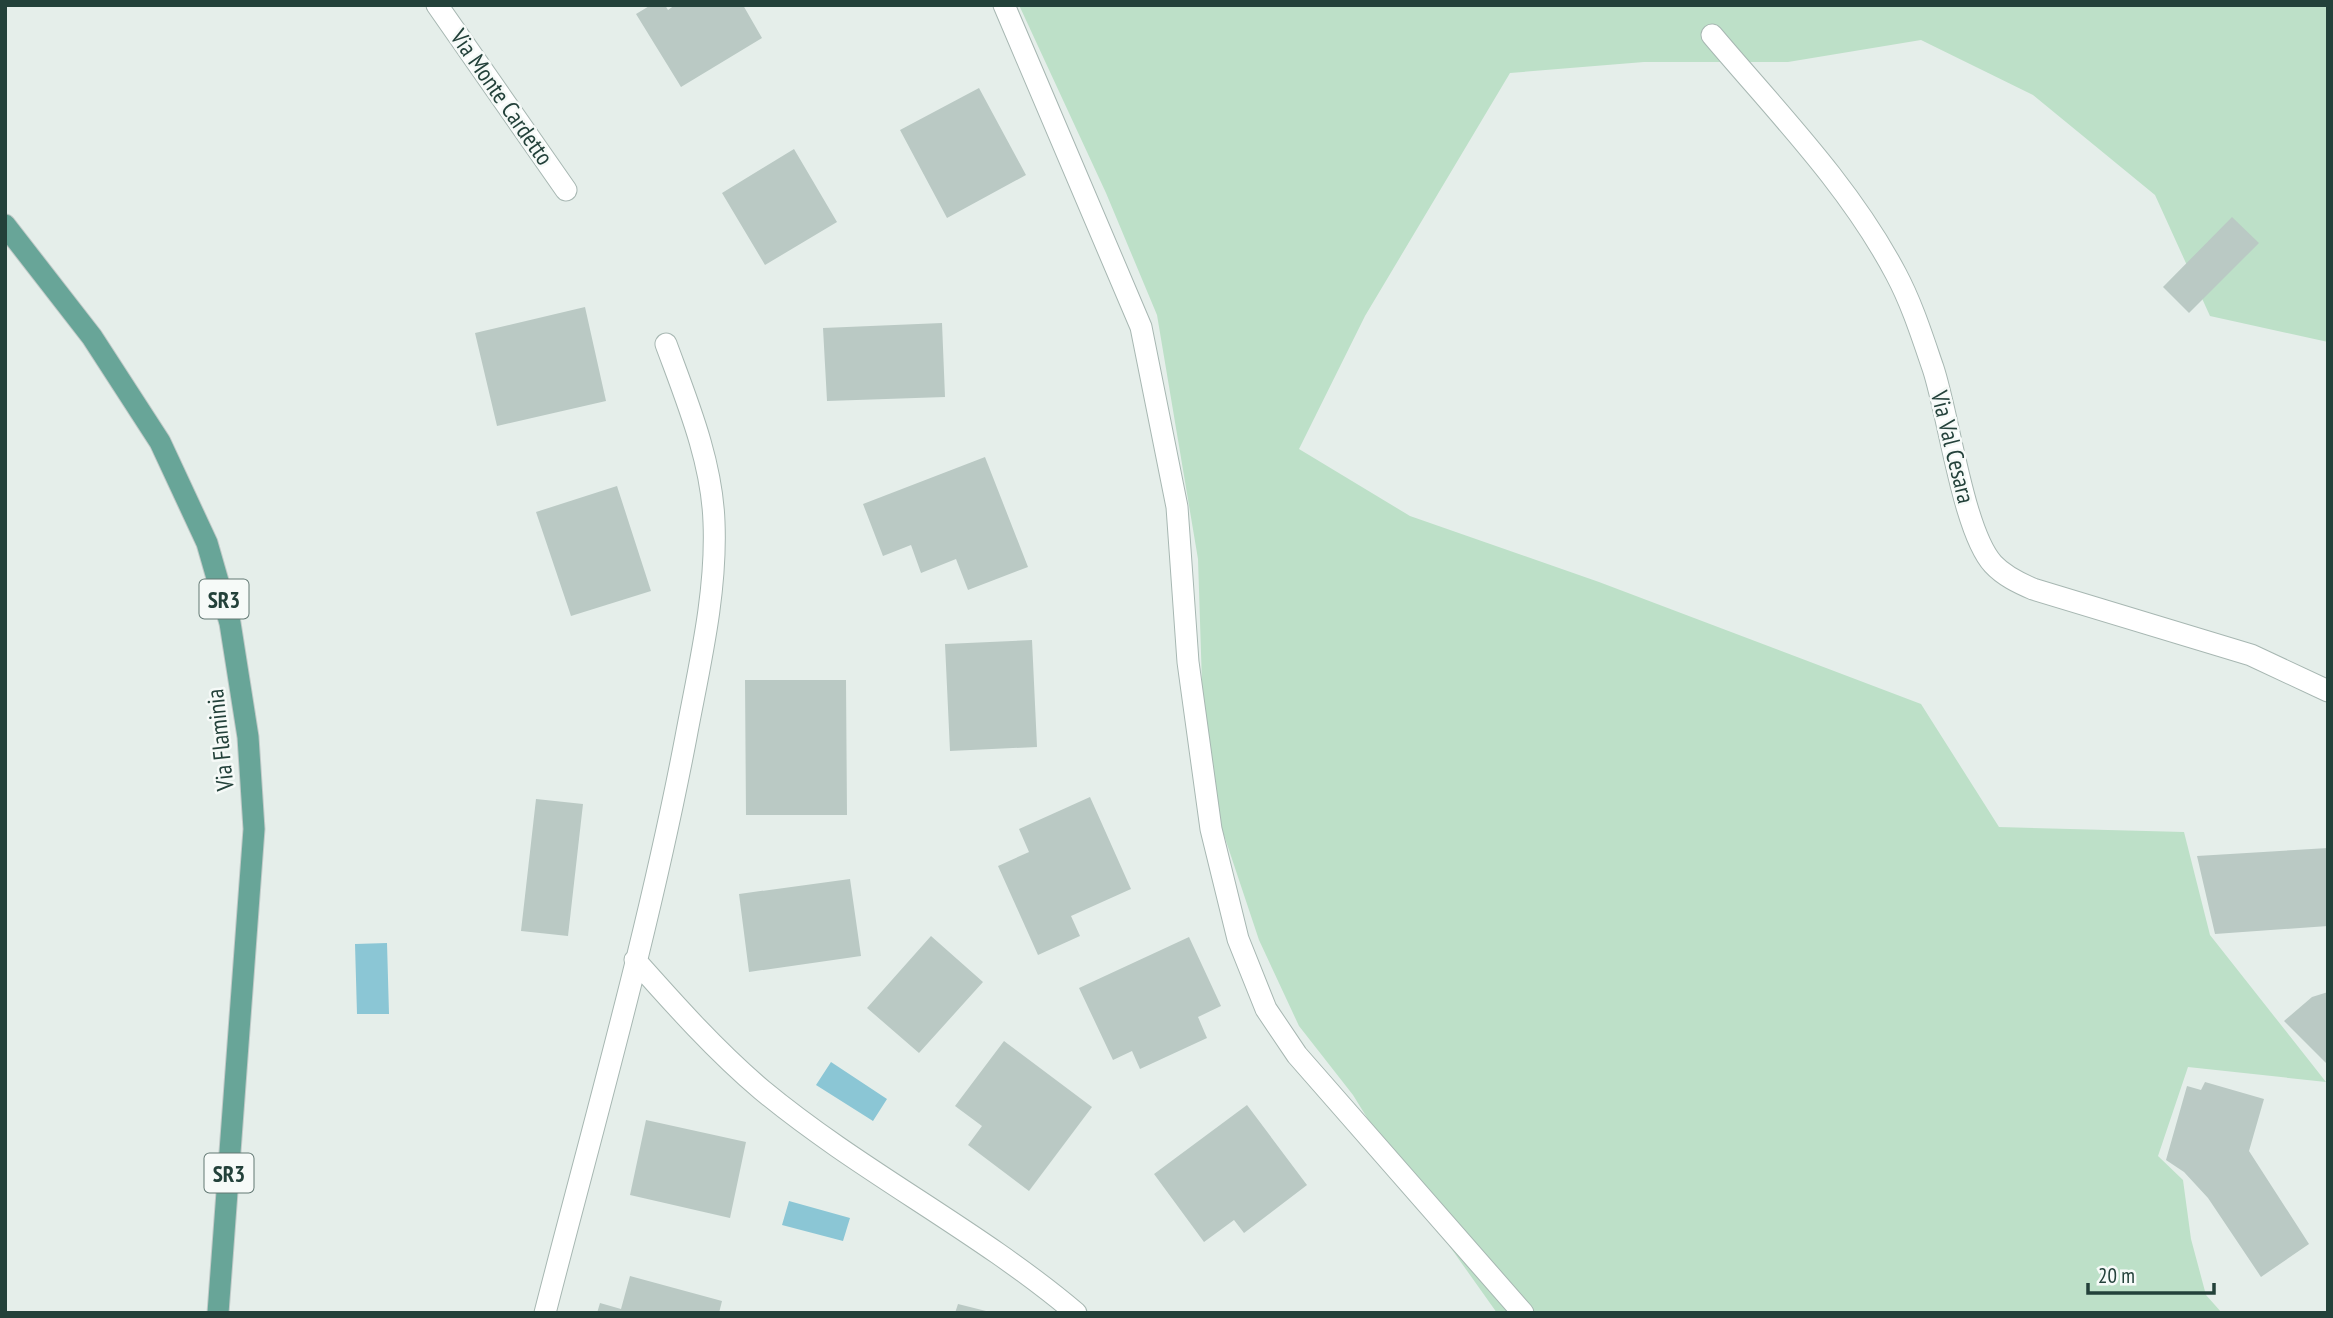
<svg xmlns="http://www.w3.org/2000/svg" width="2333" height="1318" viewBox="0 0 2333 1318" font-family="'PT Sans Narrow',sans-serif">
<rect width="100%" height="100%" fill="#e5eeea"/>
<path fill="#bde0c8" d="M1019 5H2328V342L2210 316 2155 195 2033 95 1921 40 1788 62H1644L1510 73 1365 316 1299 449 1410 516 1599 582 1921 704 1999 827 2184 832 2210 935 2326 1082 2188 1067 2158 1156 2183 1180 2191 1239 2206 1295 2222 1313H1497L1426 1213 1353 1095 1299 1026 1259 940 1217 814 1203 715 1198 559 1157 315 1106 193Z"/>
<path fill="#8bc6d5" d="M387 943 389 1014H357L355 944Z
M831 1062 887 1099 873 1121 816 1085Z
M789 1201 850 1218 843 1241 782 1225Z"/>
<path fill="#bac9c4" d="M651 5H665L668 10 675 5H743L762 38 681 87 636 14Z
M979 88 1026 175 947 218 900 130Z
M794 149 837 222 765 265 722 193Z
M2232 217 2259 243 2189 313 2163 287Z
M585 307 606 401 497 426 475 333Z
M942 323 945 397 827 401 823 328Z
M985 457 1028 567 968 590 956 559 921 573 911 545 883 556 863 504Z
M617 486 651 591 571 616 536 512Z
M1032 640 1037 747 950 751 945 644Z
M745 680H846L847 815H746Z
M1090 797 1131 889 1071 916 1080 936 1038 955 998 866 1029 852 1019 829Z
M536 799 583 804 568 936 521 931Z
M2328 848V926L2215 934 2197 856Z
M850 879 861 956 749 972 739 894Z
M931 936 983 982 919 1053 867 1008Z
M1189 937 1221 1006 1198 1017 1207 1038 1140 1069 1132 1051 1113 1060 1079 988Z
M2328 992V1065L2284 1021 2312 997Z
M1004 1041 1092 1107 1029 1191 968 1145 982 1126 955 1106Z
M2205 1082 2264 1099 2249 1151 2309 1244 2261 1277 2208 1198 2184 1172 2166 1160 2187 1086 2201 1090Z
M1247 1105 1307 1185 1244 1233 1234 1220 1204 1242 1154 1174Z
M646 1120 746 1142 730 1218 630 1195Z
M630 1276 722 1301 719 1313H597L600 1303 621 1309Z
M958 1304 990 1312V1313H955Z"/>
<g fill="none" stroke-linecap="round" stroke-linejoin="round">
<g stroke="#a7b7b2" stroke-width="23">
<path id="service" d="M1712 35C1777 112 1849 185 1896 274 1912 304 1922 336 1933 368 1949 416 1963 531 1993 564 2004 576 2019 583 2033 589L2251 655 2328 691"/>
</g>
<g stroke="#a7b7b2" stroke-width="23">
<path id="minor" d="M437 5 566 190
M1004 5 1141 327 1177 507 1188 662 1211 829 1238 939 1266 1009 1297 1055 1523 1313
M635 960C675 1005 716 1051 762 1090 861 1172 978 1230 1076 1313
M545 1313C594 1122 649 931 686 737 699 667 717 594 714 522 712 461 687 401 666 344"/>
</g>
<g stroke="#c1cac8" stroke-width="23">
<path id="primary" d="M5 225 92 337 160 442 207 543 230 623 248 737 254 829 218 1313"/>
</g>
<use href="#service" stroke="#fff" stroke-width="21"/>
<use href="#minor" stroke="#fff" stroke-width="21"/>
<use href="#primary" stroke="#68a598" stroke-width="21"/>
</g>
<g text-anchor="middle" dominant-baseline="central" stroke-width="5" stroke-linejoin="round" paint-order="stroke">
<g fill="#f6faf8" stroke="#627873" stroke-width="2">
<rect x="199.5" y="579.5" width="49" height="39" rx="5"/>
<rect x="204.5" y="1153.5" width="49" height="39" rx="5"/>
</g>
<g font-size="23" font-weight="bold" fill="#23413a">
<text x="224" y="599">SR3</text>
<text x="229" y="1173">SR3</text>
</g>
<g font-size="24" fill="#23413a" stroke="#f6faf8">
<text transform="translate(502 97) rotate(55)">Via Monte Cardetto</text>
<text transform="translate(1953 447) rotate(76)">Via Val Cesara</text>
<text transform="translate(220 740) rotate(-96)">Via Flaminia</text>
</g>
</g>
<rect width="2333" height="1318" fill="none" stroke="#23413a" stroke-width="14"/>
<path d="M2088 1283v10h126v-10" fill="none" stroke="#23413a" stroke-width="3.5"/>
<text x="2098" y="1283" font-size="21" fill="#23413a" stroke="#f6faf8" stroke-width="5" paint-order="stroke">20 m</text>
</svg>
